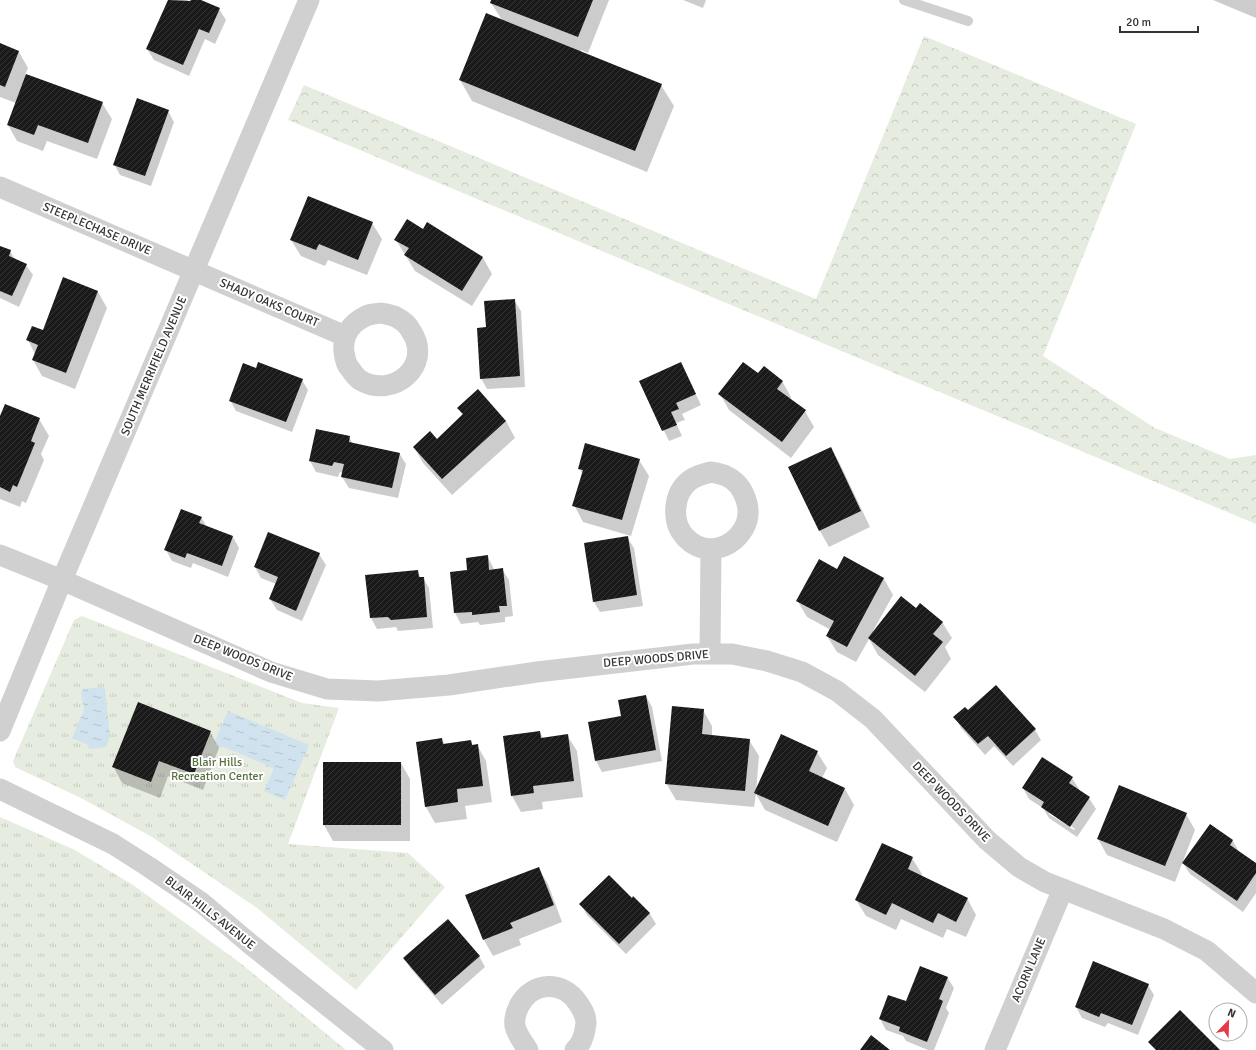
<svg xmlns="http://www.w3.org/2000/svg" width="1256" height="1050" viewBox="0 0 1256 1050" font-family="Signika,sans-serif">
<defs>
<pattern id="grass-tufts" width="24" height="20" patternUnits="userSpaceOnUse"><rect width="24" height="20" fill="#e6ecdf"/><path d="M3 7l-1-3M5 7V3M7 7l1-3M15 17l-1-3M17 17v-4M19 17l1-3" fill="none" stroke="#c6cbc0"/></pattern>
<pattern id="forest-crowns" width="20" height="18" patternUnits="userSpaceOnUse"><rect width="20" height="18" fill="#e6ecdf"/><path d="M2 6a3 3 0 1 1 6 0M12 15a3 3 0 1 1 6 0" fill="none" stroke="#c6cbc0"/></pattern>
<pattern id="water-ripples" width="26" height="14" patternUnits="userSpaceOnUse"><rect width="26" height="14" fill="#cfe2ee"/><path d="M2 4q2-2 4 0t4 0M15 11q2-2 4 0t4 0" fill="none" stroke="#b2c2cd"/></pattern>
<pattern id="building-hatch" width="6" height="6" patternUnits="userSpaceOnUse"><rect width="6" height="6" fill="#1a1a1a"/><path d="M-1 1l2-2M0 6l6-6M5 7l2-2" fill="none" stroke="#333"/></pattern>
</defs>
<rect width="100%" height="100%" fill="#fff"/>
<path fill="url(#grass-tufts)" d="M82 616 302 703 339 708 288 844 408 853 445 887 356 990 257 908 152 837 83 799 15 767 13 761 74 620Z
M0 817 75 850 133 885 239 962 346 1050H0Z"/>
<path fill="url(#forest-crowns)" d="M924 36 1136 124 1043 356 1155 428 1230 459 1256 455V524L288 120 304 85 816 299Z"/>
<path fill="url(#water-ripples)" d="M102 687 105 689 110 736 106 747 89 749 88 745 72 738 84 710 81 693 83 689Z
M228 711 309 745 285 800 264 791 274 768 214 743Z"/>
<path fill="#0003" fill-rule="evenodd" d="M169 0H186L191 2 192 0H199L219 9 226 20 215 44 205 39 189 76 154 60 147 49Z
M492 0H609L588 53 581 50 580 52 661 85 674 106 647 172 472 101 460 80 502 20 491 3Z
M683 0H706L703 8Z
M1213 0H1256V18Z
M0 44 19 52 28 68 25 75 102 103 112 119 97 159 47 141 43 151 17 141 8 125 16 103 0 97Z
M168 111 174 122 151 186 120 175 114 164Z
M372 223 382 239 367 275 328 260 325 266 301 256 291 240Z
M427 223 483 258 492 274 472 306 415 271 396 240 423 231Z
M0 247 10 251 15 260 26 265 33 275 19 307 0 298Z
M64 279 98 292 107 308 75 389 42 376 33 360 35 354 28 340 44 331Z
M514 300 521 311 525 387 487 389 481 378 487 328Z
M681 364 701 405 682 414 685 420 676 423 682 436 669 441 640 382Z
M256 370 302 380 308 390 292 432 236 411 230 400Z
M759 375 782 381 791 397 790 400 805 411 814 427 791 458 729 410 720 394Z
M459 408 506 421 515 438 452 495 423 463 414 447 436 440 463 416Z
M0 418 39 419 49 436 41 454 44 460 26 503 22 501 20 507 0 499Z
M349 437 353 444 399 453 406 464 398 498 349 488 342 477 343 473 340 472 338 477 316 472 310 461Z
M831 448 840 464 870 527 829 547 820 531 790 468Z
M639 460 649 476 631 536 583 522 574 505 583 475 579 468Z
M201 517 207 527 233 537 239 548 228 577 193 563 191 568 172 561 166 550Z
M627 537 634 548 643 606 600 612 594 602Z
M319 554 326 565 302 621 277 610 270 599 276 584 261 578 255 567Z
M487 556 493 567 494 570 502 569 509 580 513 616 505 617V622L480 625 478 622 461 624 455 613 451 573 468 571Z
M845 557 884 579 893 595 873 631 874 632 916 610 942 622 952 638 945 647 951 659 925 692 878 655 869 639 856 662 837 652 827 636 831 630 807 617 797 600 838 571Z
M417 571 421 578H423L429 588 433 628 398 631 396 627 377 629 371 618 366 576Z
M646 696 652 707 662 761 602 772 596 761Z
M703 710 712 726V736L749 740 759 756 756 792 817 752 827 768 822 778 845 789 854 805 837 842 765 810 756 794 754 807 676 800 666 783Z
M968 712 1035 730 1041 740 1013 766 994 746 985 755 961 728 955 717Z
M210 732 219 748 203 790 168 776 160 798 122 783 113 766Z
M540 732 543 738 567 735 577 751 583 797 542 802 543 809 521 812 512 796Z
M442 739 445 745 471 741 473 746 477 745 486 761 492 802 465 806 467 819 435 823 426 807Z
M1042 758 1072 778 1079 789 1078 790 1089 798 1096 809 1077 837 1049 818 1043 808 1029 799 1023 788ZM1049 811 1075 829 1074 830 1049 814Z
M324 763H401L410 779V841H333L324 825Z
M1186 814 1195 830 1175 882 1107 855 1098 839Z
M1210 825 1233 841 1239 852 1256 864V893L1243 912 1190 874 1183 863Z
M912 858 922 874 921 876 967 898 976 915 966 937 947 929 943 938 901 919 896 930 866 916 856 900Z
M538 868 548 884 562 922 519 939 521 945 493 956 484 940Z
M633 897 650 914 656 924 626 954 587 915 581 904 632 899Z
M479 956 485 967 442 1005 411 969 404 958Z
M947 977 954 988 946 1008 949 1013 934 1050H928L906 1041 903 1036 886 1030 880 1019Z
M1148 985 1154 995 1138 1035 1108 1023 1105 1027 1082 1018 1076 1007Z"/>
<path fill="url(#building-hatch)" d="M168 0 190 1 191 0H201L220 8 209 33 199 29 183 65 146 49Z
M491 0H593L578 37 490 3Z
M486 13 662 84 635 151 459 80Z
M0 43 19 51 5 87 0 85Z
M26 74 103 102 88 143 38 125 34 135 7 125Z
M137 98 169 110 145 176 113 165Z
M308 196 373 222 358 260 319 244 316 250 290 240Z
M407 219 423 229 427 222 483 257 462 291 404 255 409 248 394 240Z
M0 246 11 250 9 256 27 264 12 296 0 291Z
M63 277 98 291 66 373 32 360 38 345 26 340 32 326 43 330Z
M515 299 520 376 480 379 477 328 486 327 484 301Z
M258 362 303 379 286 422 229 401 243 363 256 368Z
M681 362 696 394 676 403 679 409 671 412 677 425 662 431 639 381Z
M743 362 758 373 764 366 783 381 777 389 806 410 782 442 718 394Z
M478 389 506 421 442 479 413 447 430 431 437 439 463 414 457 408Z
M5 404 40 418 31 441 35 443 17 487 13 485 10 492 0 487V416Z
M316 429 350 436 349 442 400 453 392 488 341 477 344 464 334 462 332 466 309 461Z
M585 443 640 459 622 520 572 506 583 470 578 469Z
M831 447 861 511 819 531 788 467Z
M181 509 202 517 199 523 233 536 222 566 187 553 185 558 164 550Z
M268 532 320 553 296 611 269 599 278 577 254 567Z
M628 536 637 595 593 602 584 543Z
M488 555 489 570 503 568 507 606H499L500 612 472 615V612L454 613 450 572 467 570 466 558Z
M844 556 884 578 847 647 826 636 834 621 796 601 819 559 837 569Z
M418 570 419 577H424L427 617 391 620 388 617 370 618 365 575Z
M901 596 916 608 920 603 943 622 933 634 943 642 915 676 868 638Z
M996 685 1036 729 1006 756 988 736 978 744 953 717 965 707 968 710Z
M646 695 656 750 595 761 588 722 621 716 618 700Z
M138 702 211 731 194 774 159 761 151 782 112 767Z
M672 706 704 709 702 734 750 739 745 791 665 784Z
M540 731 541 738 568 734 574 781 533 786 534 793 511 796 503 736Z
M781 734 818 751 809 771 845 788 828 826 754 793Z
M442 738 443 744 471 740 472 745 478 744 483 786 457 789 458 802 425 807 416 742Z
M1042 757 1073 777 1069 783 1090 797 1070 827 1041 807 1044 802 1022 788Z
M323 762H401V825H323Z
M1119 785 1187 813 1165 866 1097 839Z
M1210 824 1233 840 1230 845 1256 863V873L1237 901 1182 863Z
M882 843 913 857 908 869 968 898 956 922 938 913 933 923 892 903 886 915 855 900Z
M539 867 554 905 510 923 513 928 483 940 465 895Z
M609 875 632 898 633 896 650 913 619 944 579 904Z
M448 919 480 956 435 995 403 958Z
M1093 961 1149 984 1132 1025 1101 1013 1099 1017 1075 1007Z
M920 966 948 977 939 999 943 1001 927 1042 899 1031 900 1027 879 1019 888 995 906 1001Z
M1180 1010 1220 1050H1156L1148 1042Z
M871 1035 890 1050H860Z"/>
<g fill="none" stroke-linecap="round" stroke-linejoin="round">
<path stroke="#d0d0d0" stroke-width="10" d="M904 0 968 21"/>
<path stroke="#d0d0d0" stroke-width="21" d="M0 187 345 336
M381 313C386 314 392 315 396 317 402 320 408 325 411 331 434 365 393 400 360 380 355 377 352 371 348 366 345 361 345 357 344 352 342 336 351 323 366 316 370 314 376 314 381 313Z
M711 472C716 473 722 474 726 476 744 484 754 510 744 528 731 550 704 557 685 537 671 522 673 494 689 481 695 476 703 474 711 472Z
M0 555 62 580 271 672 327 689 378 691 449 685 537 672 693 654H732L767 661 802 672 837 691 873 719 987 840 1019 867 1045 882 1164 929 1207 951 1256 993
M710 654 711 549
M0 731 62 580 309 0
M0 789 113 844 149 867 202 903 249 943 383 1050
M528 1050C523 1042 517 1035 515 1026 514 1019 516 1012 519 1006 532 981 563 980 578 1003 582 1009 586 1015 586 1023 585 1033 583 1043 575 1050
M995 1050 1063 889"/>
</g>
<g text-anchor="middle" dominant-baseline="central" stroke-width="4" stroke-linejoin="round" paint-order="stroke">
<g font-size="12" fill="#333" stroke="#fff">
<text transform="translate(97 229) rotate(23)">STEEPLECHASE DRIVE</text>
<text transform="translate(269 303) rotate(23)">SHADY OAKS COURT</text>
<text transform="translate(154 366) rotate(-67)">SOUTH MERRIFIELD AVENUE</text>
<text transform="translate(243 658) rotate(22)">DEEP WOODS DRIVE</text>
<text transform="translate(656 659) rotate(-5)">DEEP WOODS DRIVE</text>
<text transform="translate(951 802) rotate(46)">DEEP WOODS DRIVE</text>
<text transform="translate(210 913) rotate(38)">BLAIR HILLS AVENUE</text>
<text transform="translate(1029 970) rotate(-67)">ACORN LANE</text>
</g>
<g font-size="12" fill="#56703f" stroke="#fff">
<text x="217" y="762">Blair Hills<tspan x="217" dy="14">Recreation Center</tspan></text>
</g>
</g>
<g transform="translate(1228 1022) rotate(23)"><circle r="19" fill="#ffffff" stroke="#adadad"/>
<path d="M0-3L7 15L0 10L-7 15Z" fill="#e63946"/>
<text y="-6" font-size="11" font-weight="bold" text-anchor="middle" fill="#333333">N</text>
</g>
<path d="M1120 26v6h78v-6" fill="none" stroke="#333333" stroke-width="2"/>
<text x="1126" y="26" font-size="12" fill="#333333" stroke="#ffffff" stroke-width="3" paint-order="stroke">20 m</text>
</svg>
